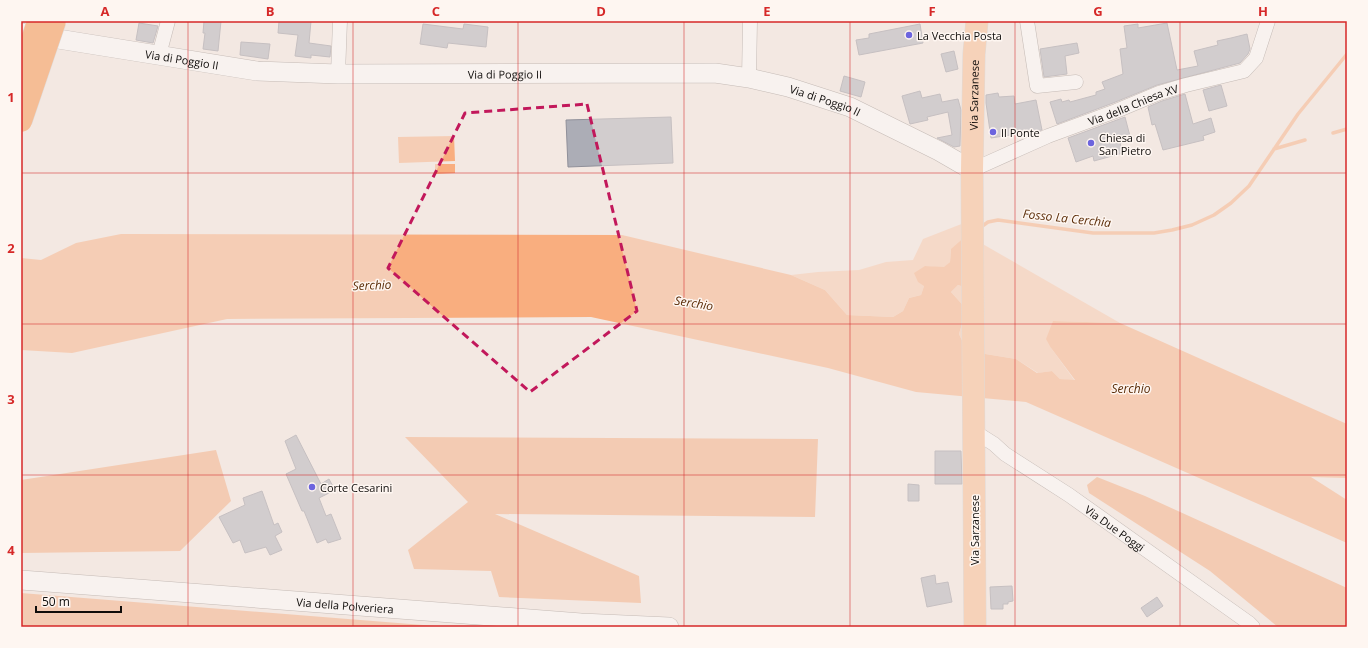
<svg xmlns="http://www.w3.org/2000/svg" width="1368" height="648" viewBox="0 0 1368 648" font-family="'Open Sans',sans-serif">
<rect width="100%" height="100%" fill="#f3e8e2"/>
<path fill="#f9c8a9" d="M964 223 967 235 1120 323 1053 321 1051 348 1075 381 1060 379 1052 371 1038 373 1016 359 967 351 959 334 962 324 972 319 969 312 951 292 958 285 975 291 951 249 950 262 944 268 925 266 924 286 921 295 909 298 903 311 893 317 847 315 825 290 791 275 818 272 859 270 886 262 913 260 923 239Z"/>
<path fill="#f4a97a" d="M405 437 818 439 815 517 495 514 639 576 641 603 499 597 491 571 414 569 408 550 468 502Z
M216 450 231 501 180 551 21 553V480Z
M1097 477 1145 496 1347 588V627H1278L1210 571 1089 493 1087 485Z
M21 593 448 627H21Z"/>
<path fill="#f9ae7f" d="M454 136 455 161 399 163 398 137Z
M435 164H455V173L435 174Z
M121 234 622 235 791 275 825 290 847 315 893 317 903 311 909 298 921 295 924 286 918 282 914 273 925 266 944 267 950 262 951 249 967 235 976 291 958 285 951 292 969 312 972 319 962 324 959 334 967 351 1016 359 1037 373 1052 371 1060 379 1075 380 1051 348 1046 339 1053 321 1120 323 1347 424V478L1311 477 1347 500V543L1026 402 916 392 828 368 591 317 227 319 72 353 21 350V258L41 260 76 243Z"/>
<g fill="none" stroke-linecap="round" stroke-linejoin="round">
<path stroke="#f9ae7f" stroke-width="3.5" d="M1333 133 1347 129
M1274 149 1305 140
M981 227 988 222 998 220 1093 233H1154L1172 230 1192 225 1214 215 1231 203 1249 186 1298 114 1347 54"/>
</g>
<path fill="#acadb6" stroke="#90909a" d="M204 21H221L218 51 203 49 205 33H203Z
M279 21H311L309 43 331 46 330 57 311 55V58L295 56 298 35 278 33Z
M139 23 158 26 153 43 136 40Z
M1167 23 1177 70 1198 66 1194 51 1218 45 1217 41 1231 38 1247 34 1250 49 1248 54 1240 63 1157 85 1113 103 1057 124 1050 102 1061 99 1062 102 1069 100 1070 102 1096 95V92L1105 89 1102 82 1123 74 1120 49 1127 48 1124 26 1138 24V28Z
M423 24 463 29 464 24 488 27 486 47 448 43 447 48 420 44Z
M920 24 923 43 859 55 856 40 869 38V34Z
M241 42 270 44 268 59 240 55Z
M1077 43 1079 53 1065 56 1067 74 1044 77 1040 49Z
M954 51 958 69 946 72 941 54Z
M844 76 865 82 861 97 840 91Z
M1221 85 1227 106 1209 111 1203 90Z
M920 91 922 98 940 94 942 102 958 99 961 110 960 146 954 147 937 138 952 135 948 112 927 117 928 120 910 124 902 96Z
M998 93 999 97 1014 96 1015 104 1036 100 1042 130 991 138 986 103V95Z
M1185 94 1193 124 1211 118 1215 132 1203 136 1204 140 1163 150 1155 124 1152 125 1148 107 1162 101Z
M671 117 673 163 568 167 566 120Z
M1125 117 1131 140 1120 143 1123 153 1094 161 1093 156 1076 162 1068 138Z
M296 435 321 484 329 479 335 490 319 498 326 516 331 514 341 539 328 543 326 539 317 543 304 511H302L286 474 296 469 285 441Z
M935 451H961L962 484H935Z
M908 484 919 485V501H908Z
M262 491 274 525 278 523 282 532 275 536 282 550 270 555 266 547 245 553 240 540 233 543 219 517 245 505 243 498Z
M935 575 936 584 948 582 952 602 927 607 921 578Z
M1012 586 1013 601 1008 602V604H1003V609H991L990 587Z
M1157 597 1163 606 1147 617 1141 608Z"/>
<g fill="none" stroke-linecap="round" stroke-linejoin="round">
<g stroke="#8f8681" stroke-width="15">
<g id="street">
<path d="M1027 21 1037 86 1076 82"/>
<path d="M159 55 168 21"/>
<path d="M338 74 340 21"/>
<path d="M749 78 750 21"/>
<path id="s1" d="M972 170 1048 136 1116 111 1159 93 1186 85 1244 71 1256 58 1268 21"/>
<path id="s2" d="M975 432 994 444 1005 454 1069 495 1249 623 1253 627"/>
</g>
</g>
<g stroke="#8f8681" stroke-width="20">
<g id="secondary">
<path id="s3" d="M21 33 257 71 338 74 715 73 749 78 788 87 850 107 939 151 972 170"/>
<path id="s4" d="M21 580 581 623 669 627"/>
</g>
</g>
<g stroke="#cacac9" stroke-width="23">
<g id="primary">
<path id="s5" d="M975 627 972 170 974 54 977 21"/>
</g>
</g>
<use href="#street" stroke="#fff" stroke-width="14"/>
<use href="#secondary" stroke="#fff" stroke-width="19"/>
<use href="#primary" stroke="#fbb988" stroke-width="22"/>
<g stroke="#cacac9" stroke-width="23" stroke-linecap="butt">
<path id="highway-bridge" d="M21 73 38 22
M21 121 55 21"/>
</g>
<use href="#highway-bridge" stroke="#f98b39" stroke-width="22"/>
</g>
<path d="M0 0H1368V648H0ZM587 104 637 311 530 392 388 268 465 113Z" fill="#f3e8e2" fill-opacity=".55" fill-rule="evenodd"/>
<path fill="none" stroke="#c2185b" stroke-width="3" stroke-dasharray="8 5" stroke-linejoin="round" d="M587 104 637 311 530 392 388 268 465 113Z"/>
<path fill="none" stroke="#d62828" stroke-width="1" stroke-opacity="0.55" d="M188 21V627M353 21V627M518 21V627M684 21V627M850 21V627M1015 21V627M1180 21V627M21 173H1347M21 324H1347M21 475H1347"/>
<g fill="#6c64de" stroke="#fef6f1" stroke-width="1.5">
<circle cx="909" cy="35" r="4"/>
<circle cx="993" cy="132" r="4"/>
<circle cx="1091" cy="143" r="4"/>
<circle cx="312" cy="487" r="4"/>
</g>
<g text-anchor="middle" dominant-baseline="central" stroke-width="3" stroke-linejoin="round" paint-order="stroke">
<g font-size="11" fill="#100d0b" stroke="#fef6f1" text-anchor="start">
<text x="917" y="35">La Vecchia Posta</text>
<text x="1001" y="132">Il Ponte</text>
<text x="1099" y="137">Chiesa di<tspan x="1099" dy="13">San Pietro</tspan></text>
<text x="320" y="487">Corte Cesarini</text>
</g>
<g font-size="11" fill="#100d0b" stroke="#fef6f1">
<text stroke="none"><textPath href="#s3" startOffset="163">Via di Poggio II</textPath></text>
<text stroke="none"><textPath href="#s3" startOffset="487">Via di Poggio II</textPath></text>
<text stroke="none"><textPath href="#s5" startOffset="532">Via Sarzanese</textPath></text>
<text stroke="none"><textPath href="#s3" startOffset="811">Via di Poggio II</textPath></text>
<text stroke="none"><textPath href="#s1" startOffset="174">Via della Chiesa XV</textPath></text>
<text stroke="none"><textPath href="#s2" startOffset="170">Via Due Poggi</textPath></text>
<text transform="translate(974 530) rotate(-90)">Via Sarzanese</text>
<text stroke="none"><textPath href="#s4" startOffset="325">Via della Polveriera</textPath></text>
</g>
<g font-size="12" font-style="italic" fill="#5b2c07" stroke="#fef6f1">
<text transform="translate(1067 218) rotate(6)">Fosso La Cerchia</text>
<text transform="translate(372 285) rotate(-2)">Serchio</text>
<text transform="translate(694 303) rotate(9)">Serchio</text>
<text x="1131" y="388">Serchio</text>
</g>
</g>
<rect width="1368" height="648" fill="none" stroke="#fef6f1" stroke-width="44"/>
<path d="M36 606v6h85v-6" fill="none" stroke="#100d0b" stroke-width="2"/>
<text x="42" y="606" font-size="12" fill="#100d0b" stroke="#fef6f1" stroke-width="3" paint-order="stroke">50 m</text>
<rect x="22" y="22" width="1324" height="604" fill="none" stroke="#d62828" stroke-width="1.5"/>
<g font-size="13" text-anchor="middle" font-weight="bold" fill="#d62828">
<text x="105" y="16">A</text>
<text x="270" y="16">B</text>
<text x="436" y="16">C</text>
<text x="601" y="16">D</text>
<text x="767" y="16">E</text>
<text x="932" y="16">F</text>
<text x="1098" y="16">G</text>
<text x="1263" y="16">H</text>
<text x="11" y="102">1</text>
<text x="11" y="253">2</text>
<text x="11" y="404">3</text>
<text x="11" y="555">4</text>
</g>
</svg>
